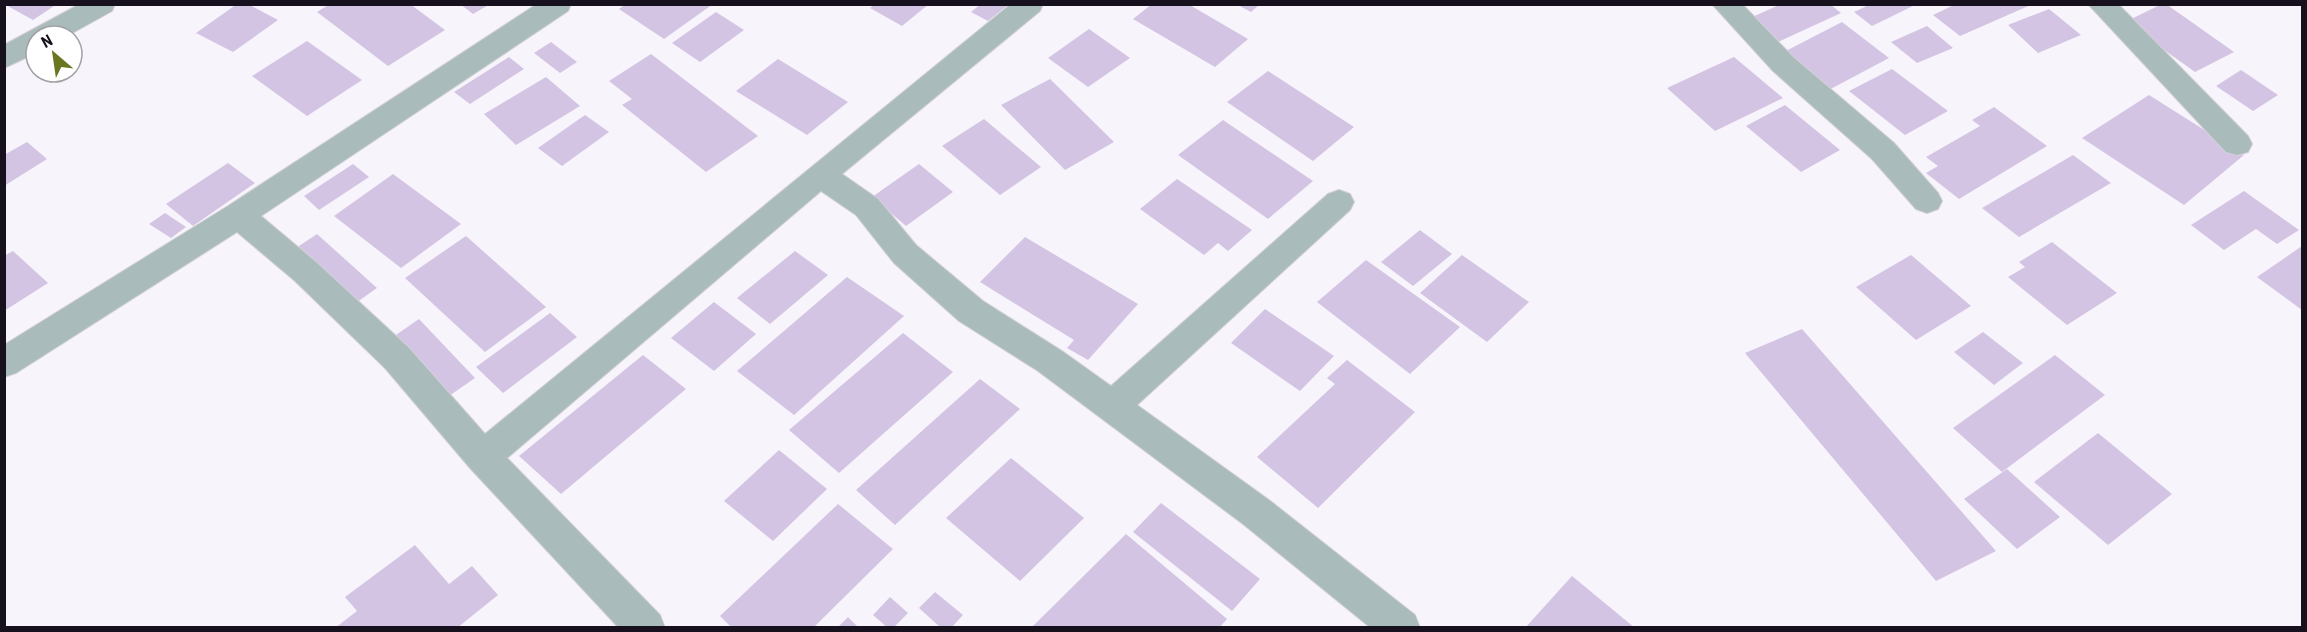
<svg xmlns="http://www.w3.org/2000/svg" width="2307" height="632" viewBox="0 0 2307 632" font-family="'Roboto Condensed',sans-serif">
<rect width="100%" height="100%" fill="#f7f4fb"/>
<path fill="#d4c4e4" d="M4 4H57L33 20Z
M237 4H248L278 20 233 52 196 33Z
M330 4H410L445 30 388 66 317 12Z
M460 4H490L473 14Z
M626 4H713L664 39 619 9Z
M875 4H929L902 26 870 8Z
M981 4H1009L988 21 971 12Z
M1152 4H1188L1248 39 1215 67 1133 19Z
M1236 4H1260L1251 12Z
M1781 4H1830L1841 13 1776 43 1748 19Z
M1871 4H1917L1872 26 1854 12Z
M1956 4H2033L1960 36 1933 15Z
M2162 4H2166L2234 52 2195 72 2125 22Z
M2049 9 2081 35 2038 53 2008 25Z
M716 12 744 30 700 62 672 43Z
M1842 22 1889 58 1825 92 1778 55Z
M1927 26 1953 48 1917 63 1891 42Z
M1089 29 1130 58 1088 87 1048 58Z
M307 41 362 80 307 116 252 76Z
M551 42 577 62 560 73 534 53Z
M651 54 758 136 706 172 622 105 632 99 609 81Z
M509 57 524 69 470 104 454 92Z
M1734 57 1783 98 1715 131 1667 88Z
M778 59 848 102 807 135 736 91Z
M1892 69 1948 111 1905 135 1849 91Z
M2241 70 2278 95 2253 111 2216 86Z
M1268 71 1354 127 1313 161 1227 102Z
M546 77 580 106 516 145 484 114Z
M1050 79 1114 142 1065 170 1001 105Z
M2149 95 2244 155 2184 205 2082 138Z
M1785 105 1840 150 1801 172 1746 126Z
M1994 107 2047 146 1959 199 1926 173 1938 166 1926 157 1980 126 1972 120Z
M585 115 609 132 562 166 538 148Z
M984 119 1041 167 1000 195 942 146Z
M1223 120 1313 181 1268 219 1178 155Z
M27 142 47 159 4 186V155Z
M2073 155 2111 183 2019 237 1982 208Z
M228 163 255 183 193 226 166 204Z
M353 164 369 177 319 210 304 196Z
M919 164 953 192 906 226 872 197Z
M393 174 461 224 401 268 334 216Z
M1177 179 1252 230 1228 251 1218 243 1204 255 1140 209Z
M2244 191 2299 230 2277 244 2256 229 2224 250 2191 225Z
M165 213 186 227 171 238 149 224Z
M1420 230 1452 254 1413 286 1381 262Z
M317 234 377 288 353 305 293 250Z
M466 236 546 307 485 352 405 278Z
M1025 237 1138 304 1088 360 1067 348 1074 340 980 282Z
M2052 242 2117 293 2067 325 2008 277 2025 267 2019 262Z
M2302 246V310L2257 277Z
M13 251 48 283 4 311V256Z
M795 251 828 275 770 324 737 298Z
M1462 255 1529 302 1487 342 1420 293Z
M1911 255 1971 306 1916 340 1856 287Z
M1366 260 1460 327 1410 374 1317 302Z
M847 277 904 316 794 415 737 371Z
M714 302 756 334 714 371 671 338Z
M1265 309 1334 356 1300 391 1231 343Z
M550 313 577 337 503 393 476 367Z
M419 319 475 378 449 396 393 337Z
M1802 329 1996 551 1936 581 1745 353Z
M1983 332 2023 363 1994 385 1954 352Z
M903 333 953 372 839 473 789 430Z
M643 355 686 389 561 494 519 456Z
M2055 355 2105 395 2002 472 1953 428Z
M1347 360 1415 412 1318 508 1257 457 1335 384 1327 378Z
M980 379 1020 409 895 525 856 490Z
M2098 433 2172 494 2108 545 2034 482Z
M779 450 827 489 773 541 724 501Z
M1011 458 1084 518 1020 581 946 518Z
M2007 469 2060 517 2017 549 1964 499Z
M1161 503 1260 579 1232 611 1133 532Z
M838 504 893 549 813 628H732L720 616Z
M1126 534 1227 619 1219 628H1031Z
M415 545 449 584 472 566 498 595 457 628H335L357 611 345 597Z
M1572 576 1635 628H1525Z
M935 592 963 615 951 628H941L919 608Z
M890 597 908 613 893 628H888L873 615Z
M848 617 859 628H837Z"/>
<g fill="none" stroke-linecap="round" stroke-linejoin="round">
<g stroke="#d3d0d7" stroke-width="2">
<path id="street" d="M80 4H115L112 11 67 36H36V53L4 68V45Z
M537 4H571L568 11 261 216 317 263 409 348 485 434 1011 4H1043L1040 11 842 174 878 199 916 245 983 301 1062 351 1111 386 1328 194 1339 190 1350 194 1354 202 1350 210 1137 405 1269 500 1415 615 1420 628H1371L1243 524 1038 371 959 321 894 263 856 215 821 191 507 458 660 615 665 628H619L470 468 385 368 295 281 237 232 16 373 4 377V345L228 206Z
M1712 4H1742L1793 57 1894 143 1938 193 1942 201 1938 209 1927 213 1916 209 1872 159 1773 71Z
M2088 4H2118L2248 136 2252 144 2248 152 2237 155 2226 152Z"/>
</g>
<use href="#street" fill="#a9bcbb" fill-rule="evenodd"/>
</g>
<rect width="2307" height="632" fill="none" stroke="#16111c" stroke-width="12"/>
<g transform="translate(54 54) rotate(331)"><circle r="28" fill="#ffffff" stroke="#a2a0a4" stroke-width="1.5"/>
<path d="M0-4.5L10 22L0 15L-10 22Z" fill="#6b7620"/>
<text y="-9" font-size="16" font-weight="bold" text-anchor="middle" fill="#16111c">N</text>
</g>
</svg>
